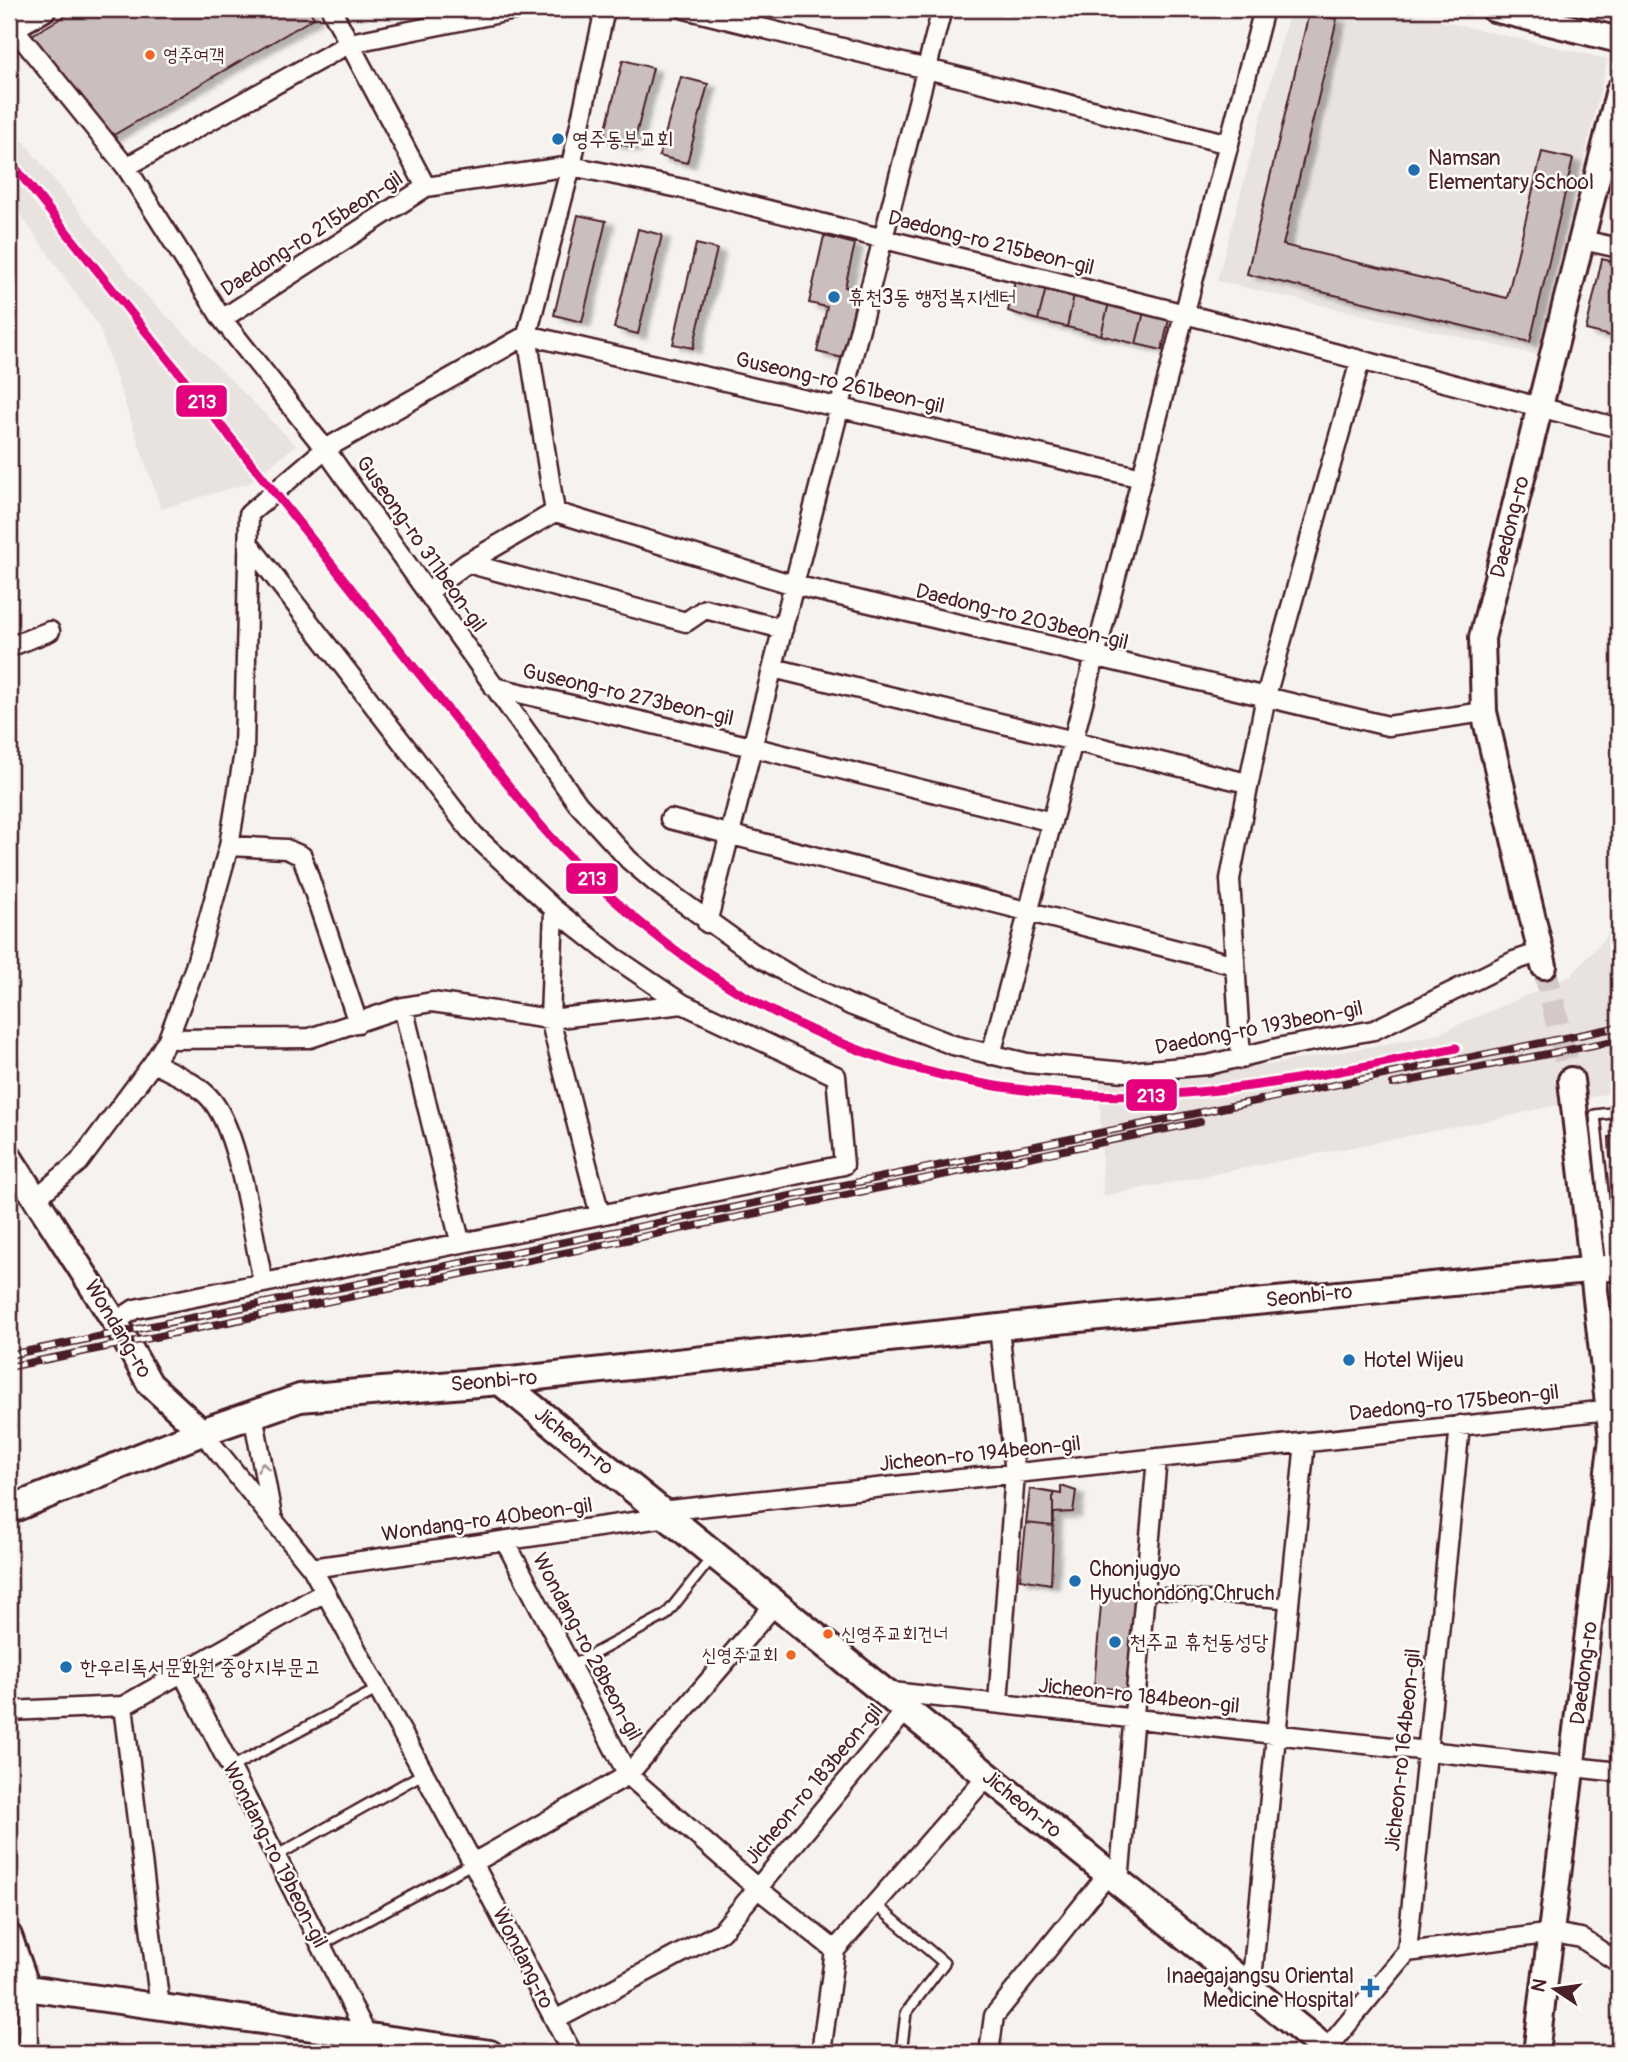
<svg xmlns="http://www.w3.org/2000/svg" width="1628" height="2062" viewBox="0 0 1628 2062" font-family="Pangolin,'Poor Story',sans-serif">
<defs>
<filter id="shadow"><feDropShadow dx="8" dy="4.5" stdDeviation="2" flood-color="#0004"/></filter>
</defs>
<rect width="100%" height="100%" fill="#f6f3ef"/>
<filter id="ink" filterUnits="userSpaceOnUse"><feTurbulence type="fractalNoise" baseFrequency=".0143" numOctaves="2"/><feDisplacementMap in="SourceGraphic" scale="14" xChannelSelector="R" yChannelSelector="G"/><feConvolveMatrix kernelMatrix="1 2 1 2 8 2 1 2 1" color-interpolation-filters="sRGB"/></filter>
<g filter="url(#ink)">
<path fill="#e9e3e0" d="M1290 9H1389L1608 59 1537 355 1217 281Z
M9 123 146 295 296 445 249 483 161 509 99 327 9 198Z
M1619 922V1091L1491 1120 1103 1196 1099 1070 1267 1065 1435 1035 1571 976Z"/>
<path fill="#cbbfbe" stroke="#4a1f2b" stroke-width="2" filter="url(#shadow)" d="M77 9H309L314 18 105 140 23 40Z
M1309 13 1337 19 1283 245 1507 298 1542 152 1573 159 1530 342 1247 274Z
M623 60 653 68 633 147 603 140Z
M681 77 708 84 687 163 659 156Z
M578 215 606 221 582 322 554 315Z
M638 229 662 235 638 334 614 328Z
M824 236 855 244 845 287 858 290 843 358 817 352 827 307 809 303Z
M696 244 717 249 693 348 673 344Z
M1602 259 1619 263V338L1586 330Z
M1015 281 1046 288 1038 320 1008 311Z
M1046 288 1074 295 1067 327 1038 320Z
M1074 295 1109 303 1101 335 1067 327Z
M1109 303 1144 312 1136 344 1101 335Z
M1144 312 1169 319 1162 350 1136 344Z
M1619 1136V1167L1610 1156 1609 1137Z
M1061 1486 1076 1491 1073 1512 1054 1513 1051 1584 1020 1579 1030 1489 1061 1494Z
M1030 1489 1053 1493V1526L1026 1523Z
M1102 1593 1136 1597 1126 1690 1094 1687Z"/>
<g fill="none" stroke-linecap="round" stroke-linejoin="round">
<path stroke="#d4c9c8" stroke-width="24" stroke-dasharray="24 12" stroke-linecap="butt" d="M1544 966 1571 1080"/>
<g stroke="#4a1f2b" stroke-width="14">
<path id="lane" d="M1611 1267 1595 1115 1619 1112
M1145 1592 1289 1603
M571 1666 666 1615 713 1556
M230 1768 378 1689
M276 1856 424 1773
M875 1904 944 1963 906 2013 901 2053
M321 1945 473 1863"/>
</g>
<g stroke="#4a1f2b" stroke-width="23">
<path id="street" d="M331 9 426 187
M685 9 1229 144
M12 26 126 167 222 319 325 449 578 804 629 860 656 883 753 953 800 981 850 1005 953 1045 1027 1063 1125 1072 1208 1065 1282 1047 1374 1030 1514 961 1541 952
M126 167 350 43 519 9
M1582 240 1619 248
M222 319 426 187 571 166 684 189 1185 314 1619 428
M555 512 794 585 1388 726 1484 712
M555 512 527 335 571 166 605 9
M249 544 473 834 554 909 614 957 683 1004 836 1076 844 1165 600 1215 550 1019 554 909
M467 563 686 622 705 609 783 629
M428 592 467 563 555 512
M9 647 50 631
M773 668 1247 783
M494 687 752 747 1052 822
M670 819 1235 965
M229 846 286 849 302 856 358 1023
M707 923 942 9
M168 1039 310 1038 403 1007
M991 1055 1264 9
M1241 1059 1230 879 1266 696 1360 361
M153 1063C171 1072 193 1081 208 1096 240 1128 252 1234 263 1281
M35 1199 79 1162 153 1063 168 1039 195 967 229 846 244 752 249 514 325 449 527 335 1142 478
M460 1241 403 1007 432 1002 550 1019 683 1004
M115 1322 135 1309 600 1215
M253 1414 272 1516
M202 1432 312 1568 473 1863 572 2053
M660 1511 1609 1410
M505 1541 628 1775 757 1888 835 1950
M312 1568 668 1517
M183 1674 376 2053
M883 1691 1619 1772
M998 1703 1015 1473 999 1328
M123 1706 160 2007
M9 1711 123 1706 325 1592
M473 1863 628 1775 775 1604
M1119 1882 1157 1458
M1407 1952 1553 1933 1581 1938 1619 1963
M27 1988 28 2053
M1251 1989 1305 1442
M555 2020 721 1932 906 1710
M1326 2050 1407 1952 1460 1425
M821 2053 835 1950 987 1776
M989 2053 994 2016 1108 1874"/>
</g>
<g stroke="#4a1f2b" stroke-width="30">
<path id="secondary" d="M1494 9 1619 40
M9 28 43 9
M1544 966 1484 712 1482 638 1619 90
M9 1157 115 1322 150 1384 202 1432
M500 1381 1037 1323 1619 1267
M9 1936 27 1988 490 2053
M1536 2053 1612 1439 1571 1080"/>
</g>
<g stroke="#4a1f2b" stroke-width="32">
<path id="primary" d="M9 1510 202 1432 300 1398 500 1381 1330 2053"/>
</g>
<use href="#lane" stroke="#fdfcf7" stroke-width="9"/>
<use href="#street" stroke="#fdfcf7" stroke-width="18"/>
<use href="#secondary" stroke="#fdfcf7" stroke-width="24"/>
<use href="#primary" stroke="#fdfcf7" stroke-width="26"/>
<g stroke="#4a1f2b" stroke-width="8">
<path id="rail" d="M1393 1084 1619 1040
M9 1355 1619 1027
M9 1367 1200 1122"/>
</g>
<use href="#rail" stroke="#fdfcf7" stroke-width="5" stroke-dasharray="16" stroke-linecap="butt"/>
<g stroke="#fdfcf7" stroke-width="14">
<path id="rail-1" d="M9 160 536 820C696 1005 907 1105 1152 1095 1255 1091 1356 1068 1456 1048"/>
</g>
<use href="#rail-1" stroke="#e5007d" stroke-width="9"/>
</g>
<defs><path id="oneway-chevron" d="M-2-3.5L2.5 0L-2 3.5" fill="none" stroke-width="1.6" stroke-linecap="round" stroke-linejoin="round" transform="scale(1.75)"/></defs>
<use stroke="#ac999b" href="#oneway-chevron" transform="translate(263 1467) rotate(-100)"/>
</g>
<g fill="#f26522" stroke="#fdfcf7" stroke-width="2.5">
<circle cx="150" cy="55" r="6"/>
<circle cx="828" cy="1634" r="6"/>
<circle cx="791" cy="1655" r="6"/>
</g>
<g fill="#1f6fb2" stroke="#fdfcf7" stroke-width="2.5">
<circle cx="558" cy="139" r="7"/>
<circle cx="1414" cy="170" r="7"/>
<circle cx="834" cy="297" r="7"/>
<circle cx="1349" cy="1360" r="7"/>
<circle cx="1075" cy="1581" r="7"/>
<circle cx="1115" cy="1642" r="7"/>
<circle cx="66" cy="1667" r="7"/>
<path d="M1366.5 1977.5h7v7h7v7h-7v7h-7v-7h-7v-7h7z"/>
</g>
<g text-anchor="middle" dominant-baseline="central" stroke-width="5" stroke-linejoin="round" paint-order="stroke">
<g font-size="19" fill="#4a1f2b" stroke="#fdfcf7" text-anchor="start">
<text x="163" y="55">영주여객</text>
<text x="841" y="1634">신영주교회건너</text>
<text x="778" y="1655" text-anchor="end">신영주교회</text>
</g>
<g font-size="21" fill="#4a1f2b" stroke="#fdfcf7" text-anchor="start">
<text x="572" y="139">영주동부교회</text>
<text x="1428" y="158">Namsan<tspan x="1428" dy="24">Elementary School</tspan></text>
<text x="848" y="297">휴천3동 행정복지센터</text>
<text x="1363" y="1360">Hotel Wijeu</text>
<text x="1089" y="1569">Chonjugyo<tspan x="1089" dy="24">Hyuchondong Chruch</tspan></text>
<text x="1129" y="1642">천주교 휴천동성당</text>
<text x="80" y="1667">한우리독서문화원 중앙지부문고</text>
<text x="1354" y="1976" text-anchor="end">Inaegajangsu Oriental<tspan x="1354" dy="24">Medicine Hospital</tspan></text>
</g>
<g font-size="21" fill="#4a1f2b" stroke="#fdfcf7">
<text transform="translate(312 234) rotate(-33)">Daedong-ro 215beon-gil</text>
<text transform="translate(991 243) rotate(14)">Daedong-ro 215beon-gil</text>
<text transform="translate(840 383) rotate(13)">Guseong-ro 261beon-gil</text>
<text transform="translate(1510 527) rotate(-76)">Daedong-ro</text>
<text transform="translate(421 544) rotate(55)">Guseong-ro 311beon-gil</text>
<text transform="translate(1022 617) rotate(14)">Daedong-ro 203beon-gil</text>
<text transform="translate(628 695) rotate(13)">Guseong-ro 273beon-gil</text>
<text transform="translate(1259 1028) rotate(-11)">Daedong-ro 193beon-gil</text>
<text transform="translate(1309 1296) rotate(-6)">Seonbi-ro</text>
<text transform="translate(118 1329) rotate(59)">Wondang-ro</text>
<text transform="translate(494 1381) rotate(-5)">Seonbi-ro</text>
<text transform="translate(1454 1403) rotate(-6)">Daedong-ro 175beon-gil</text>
<text transform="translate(574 1441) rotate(39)">Jicheon-ro</text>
<text transform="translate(980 1454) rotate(-6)">Jicheon-ro 194beon-gil</text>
<text transform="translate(487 1520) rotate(-8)">Wondang-ro 40beon-gil</text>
<text transform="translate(587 1647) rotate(62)">Wondang-ro 28beon-gil</text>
<text transform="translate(1584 1673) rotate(-83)">Daedong-ro</text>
<text transform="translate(1139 1696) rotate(6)">Jicheon-ro 184beon-gil</text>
<text transform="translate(1403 1750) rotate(-84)">Jicheon-ro 164beon-gil</text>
<text transform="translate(814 1784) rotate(-50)">Jicheon-ro 183beon-gil</text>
<text transform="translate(1022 1804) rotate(39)">Jicheon-ro</text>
<text transform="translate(275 1855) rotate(63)">Wondang-ro 19beon-gil</text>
<text transform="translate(523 1958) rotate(63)">Wondang-ro</text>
</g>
</g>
<g stroke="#fdfcf7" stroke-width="2.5">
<rect x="175" y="384" width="53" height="34" rx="7" fill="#e5007d"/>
<rect x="565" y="862" width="54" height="33" rx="7" fill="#e5007d"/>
<rect x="1125" y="1078" width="53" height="34" rx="7" fill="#e5007d"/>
</g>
<g font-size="19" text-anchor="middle" font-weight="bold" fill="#fff">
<text x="202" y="408">213</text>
<text x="592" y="885">213</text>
<text x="1151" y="1102">213</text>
</g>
<rect width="1628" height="2062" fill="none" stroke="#fdfcf7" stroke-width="35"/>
<rect x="18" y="18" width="1593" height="2027" fill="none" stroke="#4a1f2b" stroke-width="2.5" filter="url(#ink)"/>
<g transform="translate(1555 1989) rotate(283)" stroke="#fdfcf7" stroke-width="5" paint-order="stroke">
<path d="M0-5L12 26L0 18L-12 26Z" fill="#4a1f2b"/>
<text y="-10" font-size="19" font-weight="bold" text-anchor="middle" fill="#4a1f2b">N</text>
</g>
</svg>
